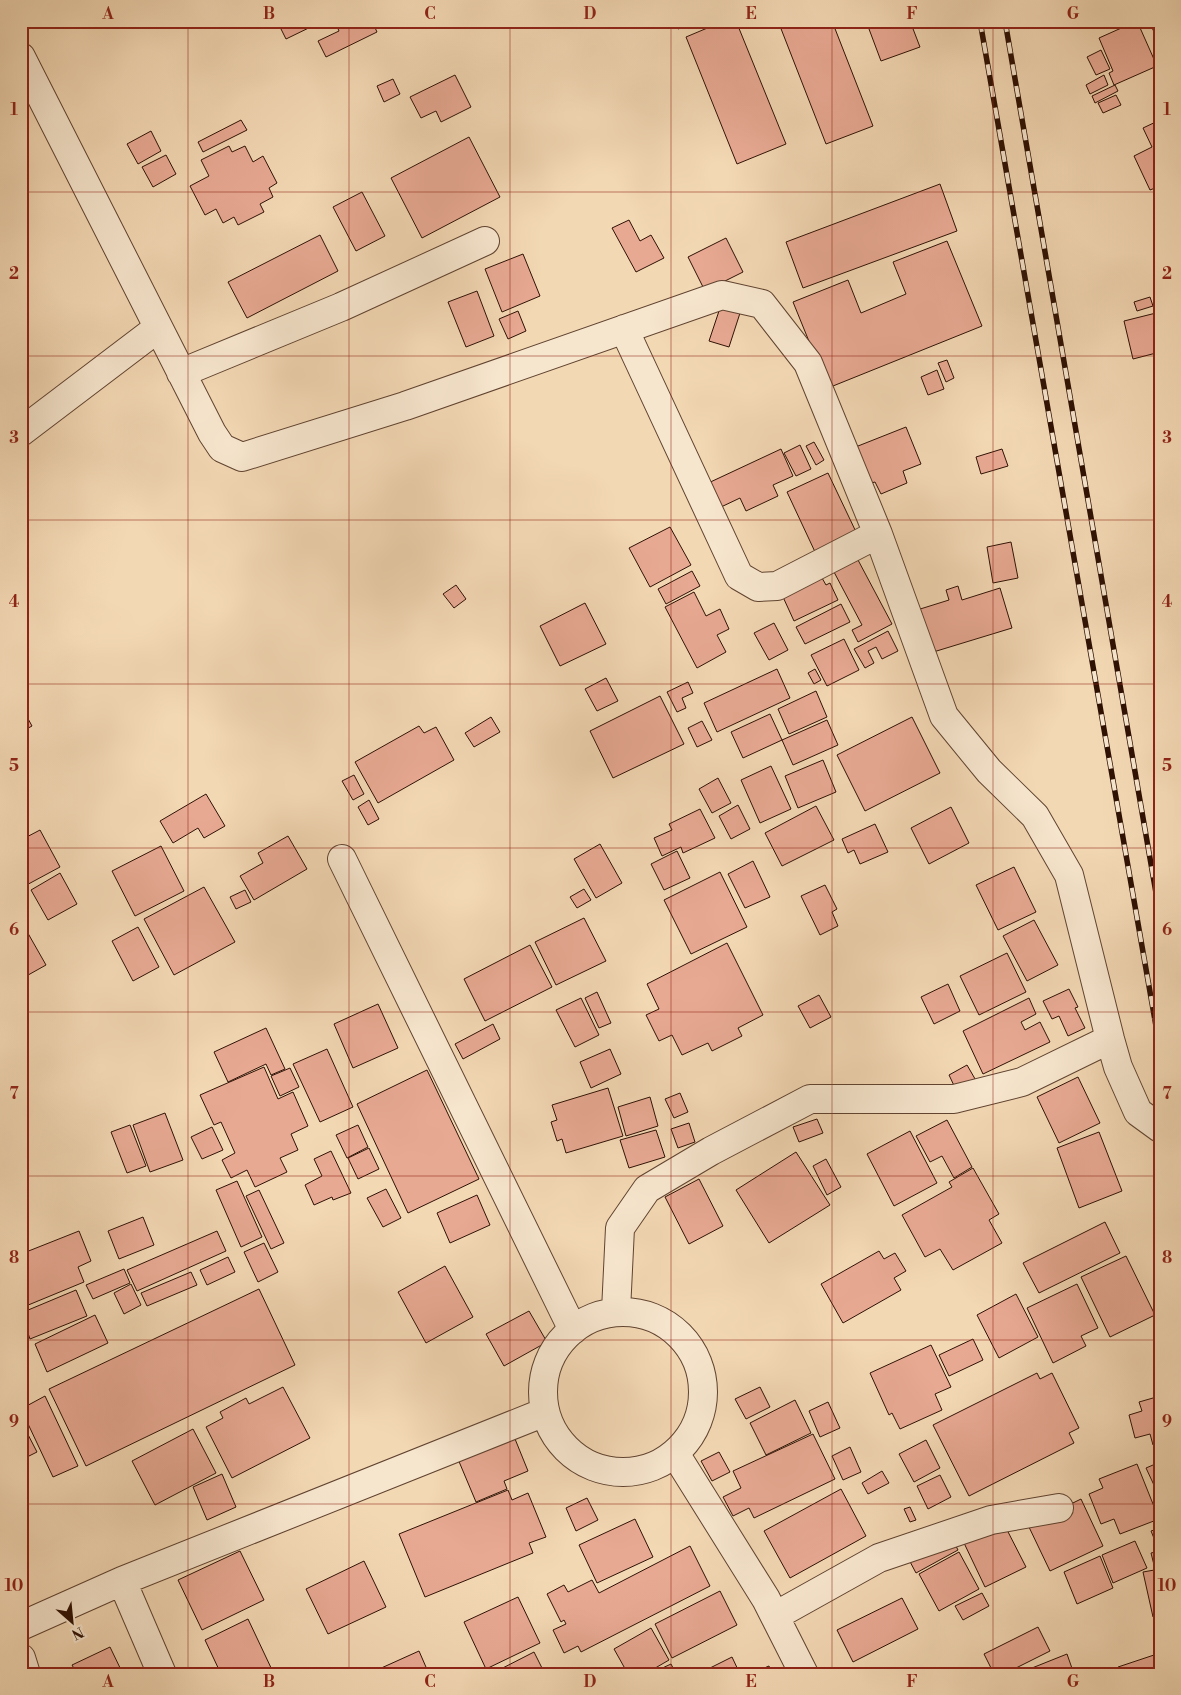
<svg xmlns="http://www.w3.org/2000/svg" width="1181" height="1695" viewBox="0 0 1181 1695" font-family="'Libre Bodoni',serif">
<rect width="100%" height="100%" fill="#f3d8b4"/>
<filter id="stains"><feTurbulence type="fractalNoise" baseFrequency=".004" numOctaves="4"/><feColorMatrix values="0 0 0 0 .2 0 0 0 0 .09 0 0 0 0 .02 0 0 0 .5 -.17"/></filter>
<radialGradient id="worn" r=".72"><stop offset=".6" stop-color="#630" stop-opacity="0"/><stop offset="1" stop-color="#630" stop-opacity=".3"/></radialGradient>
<path fill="#e8a993" stroke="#2f1104" d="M277 21H323L286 39Z
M337 21H372L377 32 326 57 318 41 339 31 335 22Z
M675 21H700L678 29Z
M724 21H736L786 144 737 164 686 37Z
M778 21H832L873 126 826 144Z
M866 21H910L920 47 881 61Z
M1137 21 1157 66 1114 85 1109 73 1113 71 1099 38Z
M1149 21H1160V45Z
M1101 50 1110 69 1096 75 1087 57Z
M455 75 471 107 441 122 436 111 421 118 410 97Z
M1104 75 1108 85 1090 94 1086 85Z
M393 79 400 94 384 102 377 86Z
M1115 85 1118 91 1095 103 1092 96Z
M1116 95 1121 105 1103 113 1098 103Z
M241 120 247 130 203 152 198 142Z
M1160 120V186L1150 190 1134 156 1152 147 1143 128Z
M151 131 161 151 138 164 127 144Z
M469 137 500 197 422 238 391 178Z
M229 146 232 152 245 146 253 162 263 156 277 183 269 188 273 197 260 204 264 212 238 225 234 217 223 223 216 209 205 215 190 186 209 176 201 160Z
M166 155 176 174 153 187 142 167Z
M940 184 957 231 803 288 786 242Z
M362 192 385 236 356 251 333 207Z
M629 220 640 241 651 235 664 258 636 272 612 228Z
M320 235 338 271 247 318 228 282Z
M726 238 743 272 705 291 688 257Z
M947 241 982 326 828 388 793 302 848 280 861 313 906 294 893 262Z
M523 254 540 296 502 312 485 269Z
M477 291 494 336 466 347 448 302Z
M1150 297 1153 306 1137 311 1134 302Z
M721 305 741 310 729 347 709 341Z
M518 311 526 331 508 339 499 319Z
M1160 312V352L1133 359 1124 321Z
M947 360 954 378 946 382 938 363Z
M937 370 944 389 928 395 921 377Z
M906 427 921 464 903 471 907 483 881 494 875 482 868 484 853 448Z
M814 442 824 460 816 465 806 446Z
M800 445 811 469 796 476 784 453Z
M781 449 793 476 773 485 778 496 746 511 740 498 721 507 704 485Z
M1002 449 1008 466 981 474 976 457Z
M828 473 857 534 816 554 787 492Z
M670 527 691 565 650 587 629 548Z
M1011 542 1018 578 993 583 987 547Z
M858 560 892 624 858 642 852 630 862 625 834 572Z
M692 571 700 586 666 604 658 589Z
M822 578 826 585 830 583 838 600 794 621 783 597Z
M456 585 466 599 454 608 443 594Z
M958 586 962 600 1000 588 1012 628 930 653 917 610 949 600 946 590Z
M694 592 706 616 720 609 729 629 717 635 726 652 697 668 665 607Z
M585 603 606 644 560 666 540 626Z
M841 604 850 622 805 644 796 627Z
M774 623 788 650 769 660 754 633Z
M888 631 898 651 882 659 876 647 868 651 874 663 865 668 854 649Z
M844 639 859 670 827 686 811 655Z
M777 669 790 698 717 732 704 703Z
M815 669 821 680 814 684 808 673Z
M606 678 618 701 597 711 585 689Z
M688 682 693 693 682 698 686 708 677 712 667 692Z
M816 691 827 717 789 734 778 709Z
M660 696 684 744 613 778 590 731Z
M21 706 32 726 21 732Z
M770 714 782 740 743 758 731 732Z
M491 717 500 732 474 747 465 733Z
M912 717 940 773 865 811 837 755Z
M827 720 838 745 793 765 782 740Z
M702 721 712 740 697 747 688 728Z
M419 726 424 733 436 727 454 760 378 803 355 762Z
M823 760 836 792 798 808 785 776Z
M771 766 791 809 760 823 741 780Z
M354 775 364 794 353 800 342 781Z
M718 778 731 803 712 813 699 789Z
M206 794 225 826 204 838 198 828 173 843 160 821Z
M369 800 379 819 368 825 358 807Z
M738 805 750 829 731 839 719 816Z
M816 806 834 840 782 866 765 833Z
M951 807 969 843 929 864 911 828Z
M700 809 715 838 683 853 681 847 662 856 654 838 672 830 669 824Z
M875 824 888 852 860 864 854 850 848 853 842 839Z
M40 830 60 867 21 888V840Z
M288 836 307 869 254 900 240 876 263 863 258 853Z
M600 844 622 883 596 898 574 859Z
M161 846 184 891 135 916 112 871Z
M677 851 690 878 664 890 651 864Z
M753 861 770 897 745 908 728 874Z
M1014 867 1036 912 998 930 976 885Z
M720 872 747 927 691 954 664 900Z
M60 873 77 904 48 920 31 890Z
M825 885 837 909 832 912 838 926 820 935 801 896Z
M204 887 235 942 174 975 144 919Z
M584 889 591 900 577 908 570 897Z
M245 890 251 902 236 909 230 897Z
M584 918 606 961 556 985 535 942Z
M1034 920 1058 965 1027 981 1003 936Z
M21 921 46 965 21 979Z
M138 927 159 967 133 981 112 941Z
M727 943 763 1015 738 1028 742 1036 712 1051 708 1043 682 1055 672 1035 659 1041 646 1015 659 1009 647 984Z
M530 945 552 987 485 1021 464 979Z
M1007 953 1026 992 979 1015 960 976Z
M948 984 960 1011 934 1024 921 997Z
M1069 989 1078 1007 1075 1008 1085 1028 1068 1036 1059 1016 1052 1019 1043 1001Z
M597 992 611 1023 599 1028 585 998Z
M819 995 831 1017 810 1028 798 1006Z
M581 998 599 1035 575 1047 556 1010Z
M1029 998 1036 1014 1021 1022 1025 1030 1040 1022 1050 1042 983 1074 963 1031Z
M378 1004 398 1048 353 1068 334 1024Z
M493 1024 500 1039 463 1059 455 1044Z
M266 1028 285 1069 271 1075 266 1064 228 1082 214 1052Z
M327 1049 353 1107 320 1122 293 1064Z
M610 1049 621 1074 591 1088 580 1062Z
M967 1065 978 1084 958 1094 949 1075Z
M264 1067 278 1099 293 1092 308 1126 291 1134 298 1150 280 1158 287 1172 255 1187 247 1170 231 1178 222 1160 235 1153 221 1122 214 1125 200 1095Z
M290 1068 299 1087 280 1096 271 1076Z
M427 1070 479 1179 408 1213 357 1104Z
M1078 1077 1100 1123 1059 1143 1037 1097Z
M608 1088 623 1136 566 1153 562 1139 557 1141 551 1122 557 1120 552 1105Z
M680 1093 688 1112 674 1118 665 1099Z
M650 1097 658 1126 626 1136 618 1107Z
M165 1113 183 1160 150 1172 133 1125Z
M817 1119 823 1133 799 1142 793 1127Z
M947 1120 972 1167 954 1178 942 1156 930 1162 916 1136Z
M689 1123 695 1142 678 1148 671 1129Z
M130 1125 146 1166 127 1173 111 1132Z
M358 1125 368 1147 347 1158 336 1135Z
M212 1127 223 1150 202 1159 191 1137Z
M656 1130 665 1157 629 1168 620 1140Z
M910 1131 937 1183 894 1206 867 1154Z
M1099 1132 1122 1191 1079 1208 1057 1148Z
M369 1148 379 1169 358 1179 348 1158Z
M331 1151 351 1193 333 1200 332 1197 314 1205 305 1185 322 1176 314 1159Z
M796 1152 830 1205 769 1243 736 1190Z
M826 1159 841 1187 827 1195 813 1166Z
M973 1168 999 1214 989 1220 1002 1243 953 1270 940 1249 925 1257 902 1215 952 1187 949 1182Z
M699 1179 723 1226 689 1244 665 1197Z
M237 1181 262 1237 241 1247 216 1190Z
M386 1189 401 1218 383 1227 367 1198Z
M259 1190 284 1243 271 1249 246 1196Z
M477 1195 490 1225 450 1243 437 1213Z
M143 1217 154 1245 119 1259 108 1231Z
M1105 1222 1120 1253 1039 1293 1023 1263Z
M79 1231 91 1261 78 1267 84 1282 21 1308V1254Z
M217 1231 226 1251 137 1291 127 1270Z
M264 1243 278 1272 258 1282 244 1252Z
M879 1251 884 1259 895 1253 906 1271 894 1278 901 1290 843 1323 821 1284Z
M1126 1256 1155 1315 1110 1337 1081 1277Z
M228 1257 235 1272 207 1285 200 1270Z
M445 1266 473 1317 426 1343 398 1292Z
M124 1269 130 1283 93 1299 86 1285Z
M191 1272 197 1285 147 1306 141 1293Z
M131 1284 141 1305 124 1314 114 1293Z
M1077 1284 1098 1328 1081 1336 1086 1346 1053 1363 1027 1308Z
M259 1289 295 1365 86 1466 49 1389Z
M76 1290 87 1316 30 1339 21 1313Z
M1016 1294 1038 1337 999 1358 977 1315Z
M529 1311 547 1342 504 1366 486 1334Z
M95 1315 108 1343 47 1372 35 1344Z
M973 1339 983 1360 949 1376 939 1355Z
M931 1345 951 1387 935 1394 942 1410 900 1429 892 1413 889 1415 870 1373Z
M1037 1373 1040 1379 1052 1373 1079 1428 1069 1433 1074 1443 969 1496 933 1425Z
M283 1387 310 1438 232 1478 206 1427 223 1418 220 1412 246 1398 249 1404Z
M760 1387 770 1407 746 1419 735 1399Z
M45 1396 78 1466 53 1477 21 1409Z
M1160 1396V1443L1153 1445 1150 1434 1135 1438 1129 1415 1142 1411 1139 1402Z
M795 1400 811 1433 766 1455 750 1423Z
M828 1402 840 1428 820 1437 809 1411Z
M21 1421 37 1452 21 1460Z
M193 1429 216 1473 155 1505 132 1461Z
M511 1429 528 1471 504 1481 507 1489 476 1502 455 1452Z
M813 1434 835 1479 754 1518 749 1508 733 1516 723 1497 741 1488 733 1471Z
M926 1440 940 1468 914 1482 899 1454Z
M850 1447 861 1472 843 1480 832 1456Z
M719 1452 730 1472 712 1481 701 1461Z
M1160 1462V1498L1146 1468Z
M1137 1464 1159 1519 1120 1534 1114 1519 1101 1524 1089 1494 1103 1488 1099 1479Z
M882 1471 889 1483 868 1494 862 1483Z
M222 1474 236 1507 207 1520 193 1487Z
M940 1475 951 1497 928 1509 917 1486Z
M841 1489 866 1536 790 1578 764 1531Z
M508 1490 512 1500 528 1493 546 1537 529 1543 533 1553 425 1597 399 1534Z
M587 1498 598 1520 576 1531 566 1508Z
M1081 1499 1103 1546 1050 1571 1028 1525Z
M910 1507 916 1520 910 1522 904 1509Z
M635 1519 653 1557 597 1583 579 1545Z
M1004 1524 1026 1567 985 1587 964 1543Z
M1160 1528V1547L1158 1548 1151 1531Z
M949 1533 958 1550 916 1573 907 1556Z
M1135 1541 1147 1568 1113 1583 1102 1555Z
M690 1546 710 1586 581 1652 578 1646 564 1653 553 1630 566 1624 564 1620 561 1622 547 1594 564 1585 568 1592 592 1580 599 1593Z
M240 1551 264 1600 202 1630 178 1580Z
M1160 1551V1567L1155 1569 1151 1553Z
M959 1552 979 1589 939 1611 919 1574Z
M1100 1556 1113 1588 1077 1604 1064 1572Z
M364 1561 386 1607 328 1634 306 1589Z
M1160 1569V1616L1153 1617 1143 1572Z
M720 1591 737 1625 672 1658 655 1624Z
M982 1593 989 1606 963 1620 955 1606Z
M518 1597 540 1643 486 1669 464 1622Z
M902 1598 918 1629 853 1662 837 1630Z
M248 1619 273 1672 269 1674H221L205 1640Z
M1038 1627 1050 1651 1004 1674H994L984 1654Z
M651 1628 669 1660 645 1674H628L614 1649Z
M110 1647 123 1674H77L72 1665Z
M419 1651 429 1674H368Z
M534 1652 545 1674H491Z
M1160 1653V1674H1120L1118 1667Z
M1067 1654 1074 1674H1017Z
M732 1657 740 1674H698Z
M671 1664 676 1674H657L656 1671Z
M769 1666 772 1674H750Z"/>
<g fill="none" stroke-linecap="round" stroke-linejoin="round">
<g stroke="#604330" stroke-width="30">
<path id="minor" d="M21 57 212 433 222 448 242 457 405 406 722 295 762 304 808 363 878 534 944 716 989 771 1035 816 1069 875 1110 1039 1118 1067 1138 1112 1160 1128
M624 329 739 576 758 587 777 586 878 534
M181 373 341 307 485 241
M21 432 158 328
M342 859 573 1330
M616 1311 620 1228 647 1189 711 1151 810 1099H954L1022 1082 1110 1039
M543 1392a80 80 0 1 1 160 0a80 80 0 1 1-160 0Z
M676 1455 766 1599 804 1674
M122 1581 162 1674
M775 1616 879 1558 991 1520 1059 1508
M21 1626 122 1581 545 1412
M21 1658 26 1674"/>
</g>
<use href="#minor" stroke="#f7e6ce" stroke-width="28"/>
<g stroke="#2f1104" stroke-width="5.5">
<path id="rail" d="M980 21 1160 1049
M1005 21 1160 916"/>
</g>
<use href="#rail" stroke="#f7e6ce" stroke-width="4" stroke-dasharray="11" stroke-linecap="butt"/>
</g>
<path fill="none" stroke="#8f2418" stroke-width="1" stroke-opacity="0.55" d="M188 21V1674M349 21V1674M510 21V1674M671 21V1674M832 21V1674M993 21V1674M21 192H1160M21 356H1160M21 520H1160M21 684H1160M21 848H1160M21 1012H1160M21 1176H1160M21 1340H1160M21 1504H1160"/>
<rect width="1181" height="1695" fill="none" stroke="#f3d8b4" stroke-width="55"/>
<g transform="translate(72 1622) rotate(153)" stroke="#f7e6ce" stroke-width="4" paint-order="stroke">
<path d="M0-4L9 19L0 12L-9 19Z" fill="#2f1104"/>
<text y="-8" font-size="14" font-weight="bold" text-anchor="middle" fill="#2f1104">N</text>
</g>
<rect x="28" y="28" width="1126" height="1640" fill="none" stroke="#8f2418" stroke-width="2"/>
<g font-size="16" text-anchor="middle" font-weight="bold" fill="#8f2418">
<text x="108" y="19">A</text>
<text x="269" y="19">B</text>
<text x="430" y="19">C</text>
<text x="590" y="19">D</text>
<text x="751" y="19">E</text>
<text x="912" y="19">F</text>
<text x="1073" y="19">G</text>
<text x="14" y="115">1</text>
<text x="1167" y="115">1</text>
<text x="14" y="279">2</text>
<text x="1167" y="279">2</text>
<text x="14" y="443">3</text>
<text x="1167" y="443">3</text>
<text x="14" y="607">4</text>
<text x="1167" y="607">4</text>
<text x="14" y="771">5</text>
<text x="1167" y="771">5</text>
<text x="14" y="935">6</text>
<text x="1167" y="935">6</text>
<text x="14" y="1099">7</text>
<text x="1167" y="1099">7</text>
<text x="14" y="1263">8</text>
<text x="1167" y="1263">8</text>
<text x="14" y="1427">9</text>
<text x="1167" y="1427">9</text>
<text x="14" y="1591">10</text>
<text x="1167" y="1591">10</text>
<text x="108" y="1687">A</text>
<text x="269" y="1687">B</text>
<text x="430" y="1687">C</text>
<text x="590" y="1687">D</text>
<text x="751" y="1687">E</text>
<text x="912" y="1687">F</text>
<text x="1073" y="1687">G</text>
</g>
<rect width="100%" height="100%" filter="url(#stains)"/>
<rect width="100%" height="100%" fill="url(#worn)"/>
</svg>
